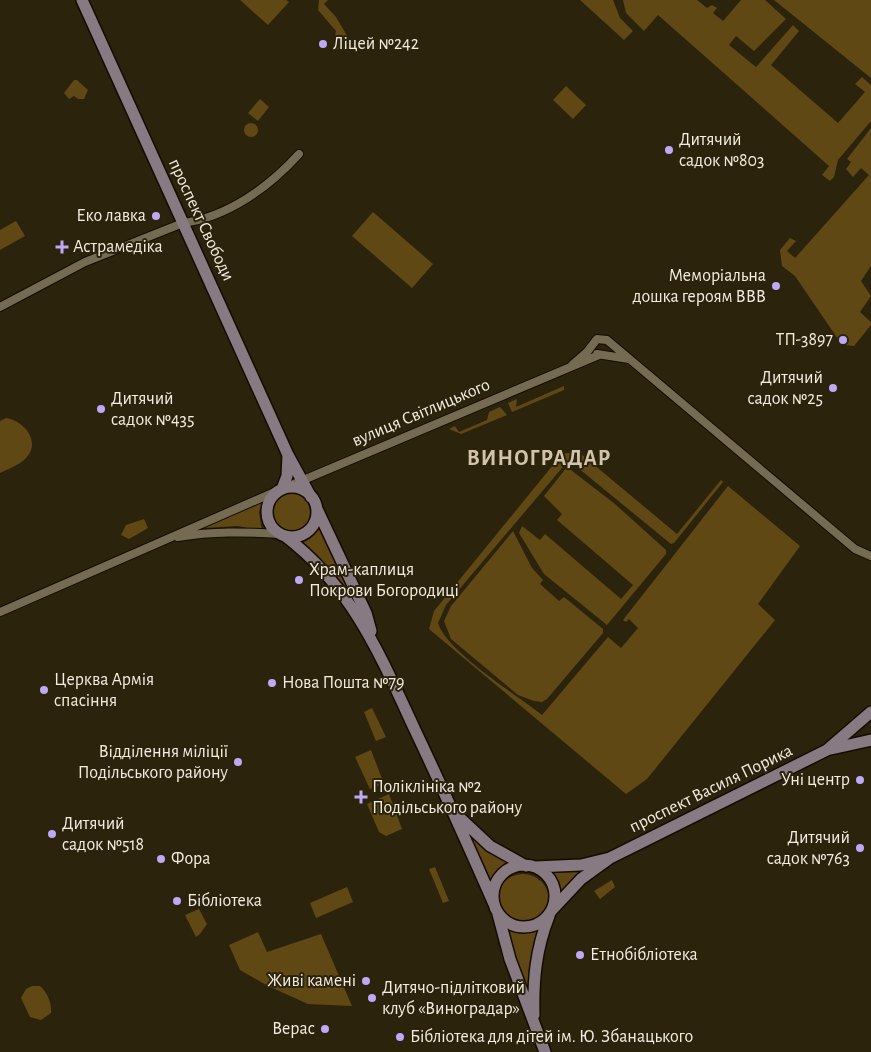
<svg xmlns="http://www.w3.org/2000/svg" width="871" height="1052" viewBox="0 0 871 1052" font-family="'Alegreya Sans',sans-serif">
<rect width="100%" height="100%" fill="#2c230d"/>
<path fill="#5f4813" d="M240 0H286L289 2 268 25Z
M319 0H328L324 4 336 17 349 39 337 50 333 46 336 31 318 10Z
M580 0H613L620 18 633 31 624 40Z
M623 0H697L707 8 712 5 717 8 713 13 723 21 741 0H765L786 19 754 51 736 36 729 45 756 67 793 25 799 31 771 65 838 123 865 92 855 84 862 77 871 85V121L838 160 834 177 830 181 822 175 829 166 658 15 644 31 626 13Z
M774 0H871V78Z
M74 80H77L88 90 84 99H78L74 96 69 99 64 93Z
M566 86 586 105 573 119 553 100Z
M260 99 269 107 258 121 248 113Z
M244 130a7 7 0 1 1 14 0a7 7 0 1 1-14 0Z
M871 128V266L861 281 871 296 860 312 871 322V325L854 346 845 345 849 341 842 335 838 339 795 276 782 266 780 250 790 238 796 241 787 251 795 258 869 175 861 168 853 177 846 169 851 162 847 159Z
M373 212 433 264 412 288 352 236Z
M16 221 25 236 0 250V230Z
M564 386V390L512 412 508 403 517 399 516 407Z
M500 407 507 415 461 434 449 429 455 426 459 432 487 420 489 412Z
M6 418C25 421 42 443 25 459 19 465 8 469 0 473V421Z
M568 453 581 454 677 534 721 480 723 482 674 543 671 544 572 463 567 462 446 605 438 623C446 651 518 696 542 715L608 637 621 648 638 628 629 619 626 622 623 620 728 486 800 546 758 604 775 620 647 779 626 794 429 629 434 611 562 454Z
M567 467 615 504 666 550V554L607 625 544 574 519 533 522 526 540 540 545 534 621 599 633 585 557 520 562 514 544 496Z
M270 513a20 20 0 1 1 40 0a20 20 0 1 1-40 0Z
M263 501 259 512 262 531 238 526 203 528 202 525Z
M144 519 148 528 129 539 121 535 126 525Z
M319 522 350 585 347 588 324 563 295 542 311 534Z
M513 531 532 568 543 580 540 584 559 601 564 597 603 629V633L547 699 542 702 534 701 518 695 451 639 444 621 451 606Z
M372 708 386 737 376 741 364 712Z
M371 750 384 784 370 789 355 757Z
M389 794 402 829 386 836 379 832 367 804Z
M464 829 485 849 510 862V865L497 874 491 886Z
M590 865 558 900C559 887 556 881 548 870Z
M435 867 449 901 443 903 429 869Z
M497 900a26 26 0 1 1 52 0a26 26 0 1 1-52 0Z
M612 880 615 887 600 899 594 891Z
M347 887 353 902 316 918 310 903Z
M199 909 207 924 200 934 196 937 185 915Z
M504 925 519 931 537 928 539 931 533 950 527 992Z
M258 932 267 952 321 934 352 1006 308 1004 268 986 240 970 229 945Z
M32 986H40C47 992 52 1003 51 1013L41 1020 30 1017 21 998 26 989Z"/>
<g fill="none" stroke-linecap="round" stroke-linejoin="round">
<g stroke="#150c00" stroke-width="10">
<path id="street" d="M0 307 85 262 183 223C228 217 269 187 299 154
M597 354 629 359
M572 365 587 352 597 339 607 340 855 549 871 556
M282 489 599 355
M178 537C213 531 245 532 280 534
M0 612 277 491"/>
</g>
<g stroke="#150c00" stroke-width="14">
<path id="secondary" d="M82 0 288 455 311 497
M267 512a25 25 0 1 1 50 0a25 25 0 1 1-50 0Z
M282 489 287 476 288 455
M317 509 366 613 371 631
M285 536C353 588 380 655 415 730 442 787 468 845 494 904
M831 749 871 740
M458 816 490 846 526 866
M493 896a31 31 0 1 1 62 0a31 31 0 1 1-62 0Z
M535 867 581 865 610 858
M552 910 581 879 610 858 827 750 871 712
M498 914 510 959 545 1052
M534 1015C533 979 536 949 549 916"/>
</g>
<use href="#street" stroke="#756a52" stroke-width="8"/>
<use href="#secondary" stroke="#887a82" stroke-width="11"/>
</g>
<g fill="#bea9f5" stroke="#2c230d" stroke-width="2">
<circle cx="323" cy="44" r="5"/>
<circle cx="669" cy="150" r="5"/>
<circle cx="156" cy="216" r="5"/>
<path d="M59.5 239.5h5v5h5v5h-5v5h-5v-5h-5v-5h5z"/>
<circle cx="776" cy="286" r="5"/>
<circle cx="843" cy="340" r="5"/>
<circle cx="833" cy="388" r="5"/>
<circle cx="101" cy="409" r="5"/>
<circle cx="299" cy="580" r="5"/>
<circle cx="272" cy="683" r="5"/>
<circle cx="44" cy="690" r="5"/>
<circle cx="238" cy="762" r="5"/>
<circle cx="860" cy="780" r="5"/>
<path d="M358.5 789.5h5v5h5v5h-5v5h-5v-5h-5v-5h5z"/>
<circle cx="52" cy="834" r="5"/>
<circle cx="860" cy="848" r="5"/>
<circle cx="161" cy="859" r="5"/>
<circle cx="177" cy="901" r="5"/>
<circle cx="580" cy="955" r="5"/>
<circle cx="366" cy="981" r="5"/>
<circle cx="372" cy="998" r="5"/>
<circle cx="325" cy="1029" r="5"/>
<circle cx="400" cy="1037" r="5"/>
</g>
<g text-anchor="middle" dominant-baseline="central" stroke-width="4" stroke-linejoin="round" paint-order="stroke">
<g font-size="18" fill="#f3ede0" stroke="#2c230d" text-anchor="start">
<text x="333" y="44">Ліцей №242</text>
<text x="679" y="140">Дитячий<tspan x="679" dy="21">садок №803</tspan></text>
<text x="146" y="216" text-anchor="end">Еко лавка</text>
<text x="73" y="247">Астрамедіка</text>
<text x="766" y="276" text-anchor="end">Меморіальна<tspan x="766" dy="21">дошка героям ВВВ</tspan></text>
<text x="833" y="340" text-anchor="end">ТП-3897</text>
<text x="823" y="378" text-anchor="end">Дитячий<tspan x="823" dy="21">садок №25</tspan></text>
<text x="111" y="399">Дитячий<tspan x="111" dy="21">садок №435</tspan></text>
<text x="309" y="570">Храм-каплиця<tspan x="309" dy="21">Покрови Богородиці</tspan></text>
<text x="54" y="680">Церква Армія<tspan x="54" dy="21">спасіння</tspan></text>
<text x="282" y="683">Нова Пошта №79</text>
<text x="228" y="752" text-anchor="end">Відділення міліції<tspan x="228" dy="21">Подільського району</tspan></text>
<text x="850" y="780" text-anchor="end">Уні центр</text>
<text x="372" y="787">Поліклініка №2<tspan x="372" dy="21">Подільського району</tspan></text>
<text x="62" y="824">Дитячий<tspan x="62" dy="21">садок №518</tspan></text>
<text x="850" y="838" text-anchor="end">Дитячий<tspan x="850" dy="21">садок №763</tspan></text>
<text x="171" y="859">Фора</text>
<text x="187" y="901">Бібліотека</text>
<text x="590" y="955">Етнобібліотека</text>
<text x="356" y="981" text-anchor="end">Живі камені</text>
<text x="382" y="988">Дитячо-підлітковий<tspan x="382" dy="21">клуб «Виноградар»</tspan></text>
<text x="315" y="1029" text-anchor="end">Верас</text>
<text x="410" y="1037">Бібліотека для дітей ім. Ю. Збанацького</text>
</g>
<g font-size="18" fill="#f3ede0" stroke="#2c230d">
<text transform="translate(201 220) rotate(65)">проспект Свободи</text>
<text transform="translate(421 413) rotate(-23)">вулиця Світлицького</text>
<text transform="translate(711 789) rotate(-26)">проспект Василя Порика</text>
</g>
<g font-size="22" font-weight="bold" letter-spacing="1" fill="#d1c4aa" stroke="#2c230d">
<text x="539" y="458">ВИНОГРАДАР</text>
</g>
</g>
</svg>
